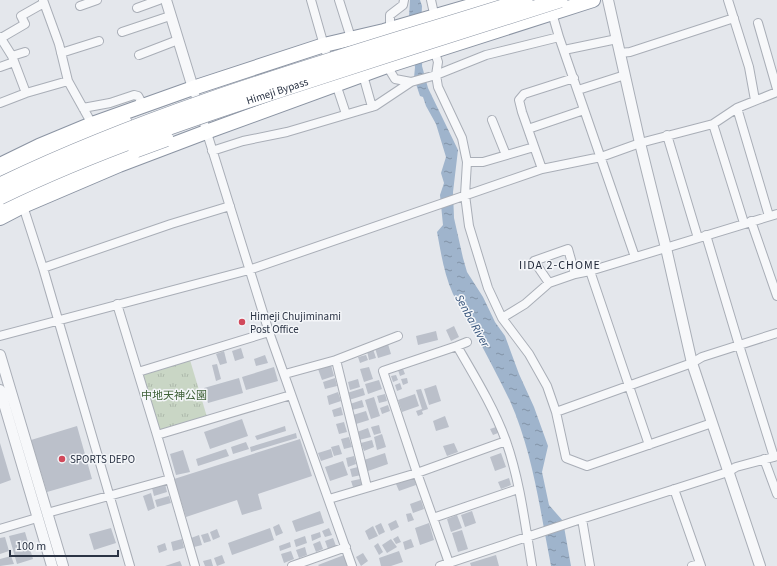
<svg xmlns="http://www.w3.org/2000/svg" width="777" height="566" viewBox="0 0 777 566" font-family="'Source Sans 3','Noto Sans JP',sans-serif">
<defs>
<pattern id="park-tufts" width="24" height="20" patternUnits="userSpaceOnUse"><rect width="24" height="20" fill="#c9d6c5"/><path d="M3 7l-1-3M5 7V3M7 7l1-3M15 17l-1-3M17 17v-4M19 17l1-3" fill="none" stroke="#adb8ab"/></pattern>
<pattern id="water-ripples" width="26" height="14" patternUnits="userSpaceOnUse"><rect width="26" height="14" fill="#9fb4cc"/><path d="M2 4q2-2 4 0t4 0M15 11q2-2 4 0t4 0" fill="none" stroke="#8293a7"/></pattern>
</defs>
<rect width="100%" height="100%" fill="#e4e7ec"/>
<path fill="url(#park-tufts)" d="M190 360 207 417 162 431 158 429 142 376 144 374Z"/>
<path fill="url(#water-ripples)" d="M410 0H420L422 6 421 27 423 49 422 66 428 88 458 150 453 192 454 218 463 258 467 272 483 297 495 322 505 336 519 374 534 407 548 446 542 472 549 505 563 521 571 566H551C540 510 533 453 510 401 499 378 487 356 475 333 468 320 460 307 453 294 444 274 441 253 437 232L443 225 440 195 444 183 441 173 446 157 436 124 426 106 423 97 420 96 414 78 415 67 408 34Z"/>
<path fill="#bbc0ca" d="M454 326 459 337 451 341 446 330Z
M436 331 438 340 418 345 416 336Z
M388 344 391 354 378 358 375 348Z
M241 348 244 358 235 361 232 351Z
M373 349 376 358 369 360 367 351Z
M224 351 227 363 220 365 216 354Z
M265 355 268 363 256 366 254 359Z
M366 355 368 360 360 363 358 357Z
M217 364 221 379 216 381 212 365Z
M331 365 334 376 322 380 318 369Z
M274 367 278 381 246 390 242 377Z
M369 367 373 379 364 382 360 369Z
M403 369 405 374 400 376 398 370Z
M396 375 398 380 393 382 391 376Z
M239 378 243 393 208 403 204 388Z
M335 378 337 386 325 389 323 382Z
M407 378 408 383 403 385 401 379Z
M358 379 360 387 350 390 348 382Z
M379 380 382 389 368 394 365 384Z
M400 383 402 389 397 391 395 385Z
M436 385 441 401 429 405 424 389Z
M363 388 365 395 349 400 347 393Z
M421 389 428 409 422 411 423 414 418 416 416 411 422 409 416 390Z
M338 392 341 401 329 405 327 396Z
M385 394 387 401 379 403 377 396Z
M415 394 419 406 402 412 398 400Z
M374 397 380 416 371 419 365 400Z
M362 400 364 407 352 410 350 404Z
M388 405 390 411 382 414 380 408Z
M341 407 343 415 334 417 332 410Z
M366 411 369 420 356 424 353 415Z
M445 416 449 427 436 431 433 421Z
M242 419 248 436 210 449 204 432Z
M344 422 347 432 339 434 336 424Z
M379 425 381 433 374 435 371 427Z
M77 426 92 479 47 492 31 440Z
M285 426 286 431 257 440 255 436Z
M496 427 498 433 493 435 490 429Z
M368 428 371 437 359 440 357 432Z
M296 433 297 438 251 452 250 447Z
M382 434 386 447 377 450 374 437Z
M349 437 352 447 344 449 341 439Z
M300 439 312 476 258 494 262 509 242 515 237 500 186 517 174 479Z
M372 440 374 447 364 451 361 443Z
M246 442 249 449 233 454 231 447Z
M0 443 11 480 0 484Z
M454 443 458 452 447 456 443 446Z
M339 445 342 454 334 456 331 447Z
M226 449 229 456 198 466 196 459Z
M331 449 333 457 321 461 318 453Z
M183 450 190 472 176 475 170 454Z
M385 453 388 464 368 471 364 460Z
M501 453 506 467 495 471 490 457Z
M354 456 356 464 348 467 346 458Z
M343 461 348 475 330 481 325 467Z
M358 467 361 475 352 477 350 469Z
M414 478 416 485 399 491 396 484Z
M509 478 511 485 501 489 498 482Z
M360 479 362 485 353 487 351 481Z
M165 484 167 492 154 496 152 488Z
M151 493 155 508 148 511 143 496Z
M169 496 171 503 157 507 155 500Z
M421 500 424 509 413 513 410 504Z
M320 511 324 523 296 532 292 521Z
M472 511 476 523 465 527 461 515Z
M411 513 414 520 408 522 406 514Z
M457 515 462 528 451 532 447 519Z
M396 520 399 527 391 531 388 524Z
M381 523 385 532 379 535 375 526Z
M429 523 434 540 420 545 415 528Z
M279 524 283 533 276 536 273 527Z
M373 526 378 536 369 540 365 531Z
M111 528 116 543 94 550 89 534Z
M270 528 274 540 232 555 228 543Z
M329 528 332 535 325 537 322 531Z
M217 529 220 537 213 540 210 532Z
M462 530 468 549 458 552 452 533Z
M25 532 33 559 17 564 9 536Z
M320 532 321 537 312 541 311 535Z
M208 533 211 541 204 543 201 535Z
M199 535 202 545 194 547 191 538Z
M305 536 307 543 296 547 294 540Z
M398 536 401 542 396 544 393 539Z
M5 537 9 551 0 554V538Z
M333 538 336 546 328 549 325 541Z
M182 539 184 548 173 551 171 542Z
M391 539 397 547 387 553 382 545Z
M411 539 414 547 405 550 403 542Z
M320 541 323 549 316 552 313 544Z
M290 542 291 547 280 551 279 546Z
M165 543 167 550 159 553 157 546Z
M378 543 383 552 379 555 374 546Z
M305 547 307 555 299 558 296 550Z
M291 551 294 559 284 563 281 554Z
M399 551 403 562 391 566H381L379 558Z
M363 553 368 561 361 566 356 557Z
M222 555 225 563 217 566 214 558Z
M344 555 347 566H319L318 565Z
M496 555 499 566H471L470 563Z
M11 556 14 564 0 566V559Z
M211 559 213 566H205L203 561Z
M180 561 182 566H165Z"/>
<g fill="none" stroke-linecap="round" stroke-linejoin="round">
<g stroke="#a9aeb7" stroke-width="10">
<path id="minor" d="M43 0 59 44 68 81 92 124
M311 0 329 63
M339 0 351 38
M431 0 433 9
M728 0 749 67 755 100
M80 6 97 0
M137 8 159 0
M552 13 559 37 635 257
M758 23 777 89
M390 28V15L403 5 404 0
M122 32 170 16
M0 37 12 56 26 93
M1 38 25 24 21 16 44 3
M434 50 438 62 436 75 438 87 462 138 467 162 465 195 469 226 488 288 502 318 529 354 547 386 556 412 566 458 587 466 712 423
M564 50 617 39
M61 53 99 41
M620 53 630 52 734 18
M139 55 178 40
M12 56 25 52
M387 63V66L395 79 411 82
M0 67 14 62
M363 75 372 107
M335 81 346 114
M193 88 269 332 352 566
M578 90 625 75
M0 103 26 93 68 81
M83 108 110 103 134 95 138 96 143 105
M737 108 769 216
M492 120 506 155
M713 124 744 223
M528 129 584 110
M667 135 698 238
M212 151 243 141 287 132 375 106 411 82 436 75 486 55 559 37
M467 162H483L534 147
M542 169 522 112 519 100 524 94 574 78
M23 206 43 268 130 566
M751 221 777 296
M706 235 739 345 774 457
M43 268 171 224 230 206
M590 271 649 445
M549 283 534 261 568 249 575 274
M117 304 157 435 195 566
M502 318 525 304 549 283 575 274 590 271 777 214
M0 336 249 270 542 169 601 157 640 143 713 124 737 108 777 92
M457 346C475 377 494 408 506 441 520 481 525 524 532 566
M336 360 398 336
M138 372 269 332
M285 374 336 360 367 487
M556 412 692 363 702 357 777 333
M157 435 291 395
M764 459 777 494
M674 489 701 566
M329 499 417 473 506 441
M47 513 170 479
M433 518 518 489
M582 519 590 566
M0 529 37 518
M449 563 417 473 383 371 457 346 467 342
M292 566 346 547
M440 566 575 521 728 472 736 467 777 456
M692 566 700 564"/>
</g>
<g stroke="#a9aeb7" stroke-width="12">
<path id="tertiary" d="M166 0 193 88
M608 0 640 143 666 248 692 363 760 566
M0 355 63 566
M0 390 52 566"/>
</g>
<g stroke="#8b94a3" stroke-width="16">
<path id="trunk" d="M0 165 39 146 92 124 193 88 324 45 384 31 491 0
M0 218 23 206 119 165 206 132 387 66 593 0"/>
</g>
<g stroke="#8b94a3" stroke-width="16">
<path id="motorway" d="M0 176 66 146 124 122
M0 209 84 169 136 150"/>
</g>
<use href="#minor" stroke="#f7f8fa" stroke-width="8"/>
<use href="#tertiary" stroke="#f7f8fa" stroke-width="10"/>
<use href="#trunk" stroke="#fff" stroke-width="14"/>
<use href="#motorway" stroke="#fff" stroke-width="15"/>
<g stroke="#8b94a3" stroke-width="16" stroke-linecap="butt">
<g id="motorway-bridge">
<path d="M136 150 166 139"/>
<path d="M0 185C168 104 348 56 525 0"/>
<path id="s1" d="M0 197C97 150 199 116 301 83 387 55 474 27 560 0"/>
</g>
</g>
<use href="#motorway-bridge" stroke="#fff" stroke-width="15"/>
</g>
<g fill="#d1495b" stroke="#f4f6f9" stroke-width="1.5">
<circle cx="242" cy="322" r="4"/>
<circle cx="62" cy="459" r="4"/>
</g>
<g text-anchor="middle" dominant-baseline="central" stroke-width="3" stroke-linejoin="round" paint-order="stroke">
<g font-size="11" fill="#2b3445" stroke="#f4f6f9">
<text stroke="none"><textPath href="#s1" startOffset="297">Himeji Bypass</textPath></text>
</g>
<g font-size="11" fill="#2b3445" stroke="#f4f6f9" text-anchor="start">
<text x="250" y="316">Himeji Chujiminami<tspan x="250" dy="13">Post Office</tspan></text>
<text x="70" y="459">SPORTS DEPO</text>
</g>
<g font-size="11" fill="#3f6138" stroke="#f4f6f9">
<text x="174" y="395">中地天神公園</text>
</g>
<g font-size="12" letter-spacing="1" fill="#1d2536" stroke="#f4f6f9">
<text x="560" y="265">IIDA 2-CHOME</text>
</g>
<g font-size="12" font-style="italic" fill="#34527a" stroke="#f4f6f9">
<text transform="translate(472 321) rotate(61)">Senba River</text>
</g>
</g>
<path d="M10 550v6h108v-6" fill="none" stroke="#2b3445" stroke-width="2"/>
<text x="16" y="550" font-size="12" fill="#2b3445" stroke="#f4f6f9" stroke-width="3" paint-order="stroke">100 m</text>
</svg>
